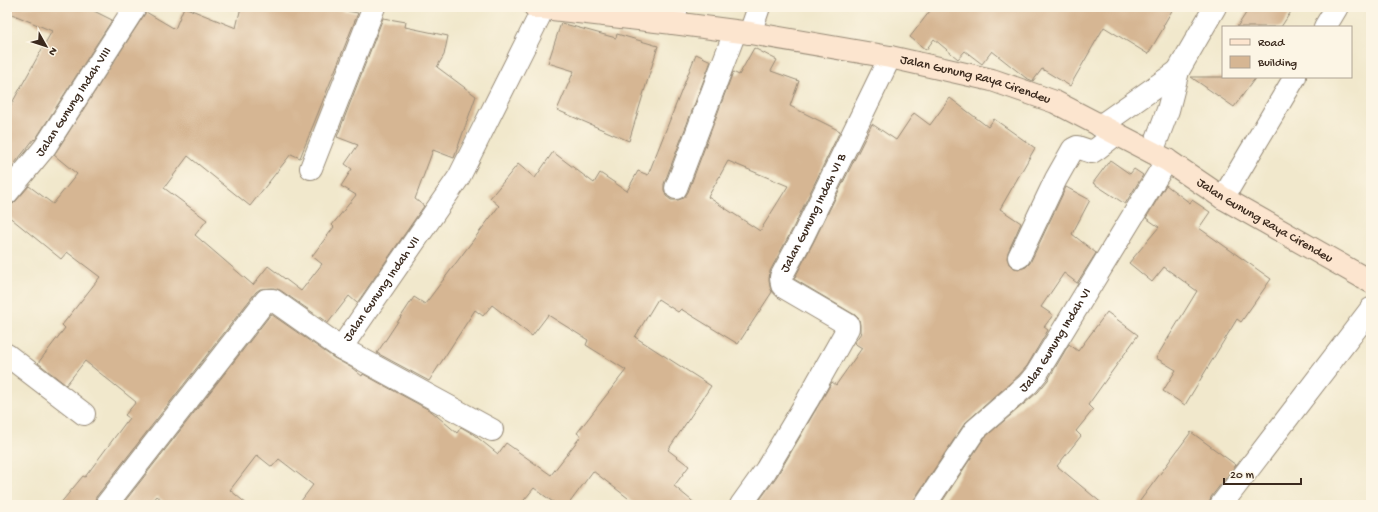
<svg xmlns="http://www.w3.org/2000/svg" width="1378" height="512" viewBox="0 0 1378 512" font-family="'Gochi Hand',sans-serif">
<rect width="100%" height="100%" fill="#fcf5e5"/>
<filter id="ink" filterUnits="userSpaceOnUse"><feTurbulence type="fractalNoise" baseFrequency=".025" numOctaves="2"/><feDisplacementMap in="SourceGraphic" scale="8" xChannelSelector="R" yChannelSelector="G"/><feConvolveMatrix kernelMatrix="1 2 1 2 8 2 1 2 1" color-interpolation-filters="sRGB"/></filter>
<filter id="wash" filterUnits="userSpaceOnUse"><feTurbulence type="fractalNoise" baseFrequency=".012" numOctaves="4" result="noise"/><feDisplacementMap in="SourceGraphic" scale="16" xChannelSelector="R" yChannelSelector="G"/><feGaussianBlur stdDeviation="0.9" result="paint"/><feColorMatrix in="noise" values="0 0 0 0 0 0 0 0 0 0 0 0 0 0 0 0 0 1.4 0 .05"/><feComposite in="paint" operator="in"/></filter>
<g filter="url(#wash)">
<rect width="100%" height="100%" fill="#f1e8cc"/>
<g id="blocks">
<path fill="#d6b693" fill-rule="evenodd" d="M7 7H86L112 20 35 140 34 139 7 173V112L52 31 7 12Z
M184 7 236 28 241 7H324L358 13 300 158 291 154 250 206 188 156 164 188 207 220 195 235 253 285 268 266 301 291 322 264 312 256 334 227 332 225 356 195 341 186 352 169 345 164 358 145 337 137 383 18 406 22 405 27 448 36 444 55 437 67 476 96 454 158 433 150 415 199 424 206 357 303 349 296 328 323 280 290 273 288 260 289 256 292 96 497 94 505H59L83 476 85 477 129 418 125 415 136 402 85 361 66 385 38 363 65 328 62 325 100 277 67 252 61 259 7 215V205H12L16 201 29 186 53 204 77 174 54 155 146 12 175 29Z
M933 7H1174L1163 26 1164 27 1148 54 1104 27 1070 86 1042 69 1033 81 1026 78 992 51 982 64 965 51 958 59 934 39 926 50 910 37Z
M1250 7H1294L1281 27H1237Z
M561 23 616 38 617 34 658 46 629 141 557 110 574 71 548 63Z
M754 48 777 60 771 71 799 81 790 106 840 131 792 230 770 271 769 279 770 287 772 292 738 344 681 309 678 312 658 299 635 337 711 386 668 450 689 466 674 486 697 505H637L593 471 568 505H557L534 488 520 505H298L313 485 279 459 272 467 257 455 230 490 248 505H168L157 496 150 505H122L271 314 334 358 352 368 362 376 363 374 431 411 457 433 461 427 473 434 498 454 506 443 551 475 581 436 577 433 626 370 586 345 588 340 548 315 532 336 492 305 483 316 475 310 429 381 377 353 414 297 425 304 499 206 490 198 518 164 535 178 553 152 594 183 600 173 627 191 638 171 648 175 696 54 711 61 664 184V190L666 196 671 200H678L684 198 688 192 733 72 739 75ZM728 161 788 186 760 231 708 197Z
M1191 77H1256L1234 107Z
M950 98 988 127 994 119 1035 148 1000 209 1021 223 1008 252 1007 258 1009 264 1014 268 1020 269 1026 267 1030 263 1066 187 1090 200 1072 234 1096 253 1077 283 1064 273 1041 307 1053 315 1044 327 1048 330 1027 366 1019 375 965 423 915 498 913 505H756L777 476 832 382 836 385 862 348 854 343 861 333 860 332V325L859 319 855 315 794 279 814 241 872 124 896 140 914 113 930 125Z
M1110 160 1130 174 1134 169 1143 175 1125 204 1093 183Z
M1166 185 1190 203 1192 200 1210 212 1199 228 1271 279 1241 322 1237 319 1185 405 1163 391 1176 370 1156 358 1197 291 1164 267 1152 282 1129 263 1159 227 1146 218Z
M1107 312 1138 335 1088 405 1093 410 1076 431 1081 436 1057 466 1104 505H940L984 438 1038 392 1048 380 1069 344 1078 351Z
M1191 432 1236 465 1211 497 1209 505H1137Z"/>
</g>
</g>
<g filter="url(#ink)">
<use href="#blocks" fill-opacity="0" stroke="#968975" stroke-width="1"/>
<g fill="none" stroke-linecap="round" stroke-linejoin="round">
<g stroke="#968975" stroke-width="24">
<g id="street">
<path d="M673 23 677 7"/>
<path d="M1325 27 1337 7"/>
<path d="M750 33 759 7"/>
<path d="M1100 126 1178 71"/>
<path d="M1152 152 1168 110 1178 71 1215 7"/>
<path d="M311 168 374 7"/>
<path d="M676 188 735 32"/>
<path id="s1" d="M7 193 45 147 135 7"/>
<path d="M1223 198 1295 77"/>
<path d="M1019 257 1056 179 1073 149 1077 147 1092 152 1098 148 1116 134"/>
<path d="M341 348 492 430"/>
<path d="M7 355 84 414"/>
<path id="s2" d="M106 505 266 300H273L341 348 459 177 544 7"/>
<path id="s3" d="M741 505 766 470 807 401 848 328V325L845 323 785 288 782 285 781 277 803 236 890 57"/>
<path id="s4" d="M925 505 975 430 1028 384 1037 373 1167 160"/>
<path d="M1221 505 1371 309"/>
</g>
</g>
<g stroke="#968975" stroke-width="24">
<g id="secondary">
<path id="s5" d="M535 7 673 23 750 33 890 57 992 80 1055 102 1167 160 1223 198 1371 282"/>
</g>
</g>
<use href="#street" stroke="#fff" stroke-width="22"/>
<use href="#secondary" stroke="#fce5cf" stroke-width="22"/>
</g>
</g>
<g text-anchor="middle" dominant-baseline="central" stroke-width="4" stroke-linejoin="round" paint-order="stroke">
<g font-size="13" fill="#3b2a1e" stroke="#fcf5e5">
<text stroke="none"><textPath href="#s5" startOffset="447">Jalan Gunung Raya Cirendeu</textPath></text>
<text stroke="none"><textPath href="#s1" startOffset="113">Jalan Gunung Indah VIII</textPath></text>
<text stroke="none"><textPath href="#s3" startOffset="367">Jalan Gunung Indah VI B</textPath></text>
<text stroke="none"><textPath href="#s5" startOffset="771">Jalan Gunung Raya Cirendeu</textPath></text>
<text stroke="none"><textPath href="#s2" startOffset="422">Jalan Gunung Indah VII</textPath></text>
<text stroke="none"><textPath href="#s4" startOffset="212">Jalan Gunung Indah VI</textPath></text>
</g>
</g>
<rect width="1378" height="512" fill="none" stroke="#fcf5e5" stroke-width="24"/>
<rect x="1222" y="26" width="130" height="52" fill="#fcf5e5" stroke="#afa495"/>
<rect x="1230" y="39" width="20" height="6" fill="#fce5cf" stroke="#afa495"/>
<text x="1258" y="46" font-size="12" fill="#3b2a1e">Road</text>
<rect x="1230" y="56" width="20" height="12" fill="#d6b693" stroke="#afa495"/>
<text x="1258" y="66" font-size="12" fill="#3b2a1e">Building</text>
<g transform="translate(46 46) rotate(129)" stroke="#fcf5e5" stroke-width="3" paint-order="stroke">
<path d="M0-3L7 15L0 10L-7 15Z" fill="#3b2a1e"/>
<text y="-6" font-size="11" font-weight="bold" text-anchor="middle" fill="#3b2a1e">N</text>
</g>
<path d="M1224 478v6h77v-6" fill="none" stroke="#3b2a1e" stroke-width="2"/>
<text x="1230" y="478" font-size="12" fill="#3b2a1e" stroke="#fcf5e5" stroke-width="3" paint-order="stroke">20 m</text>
</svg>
